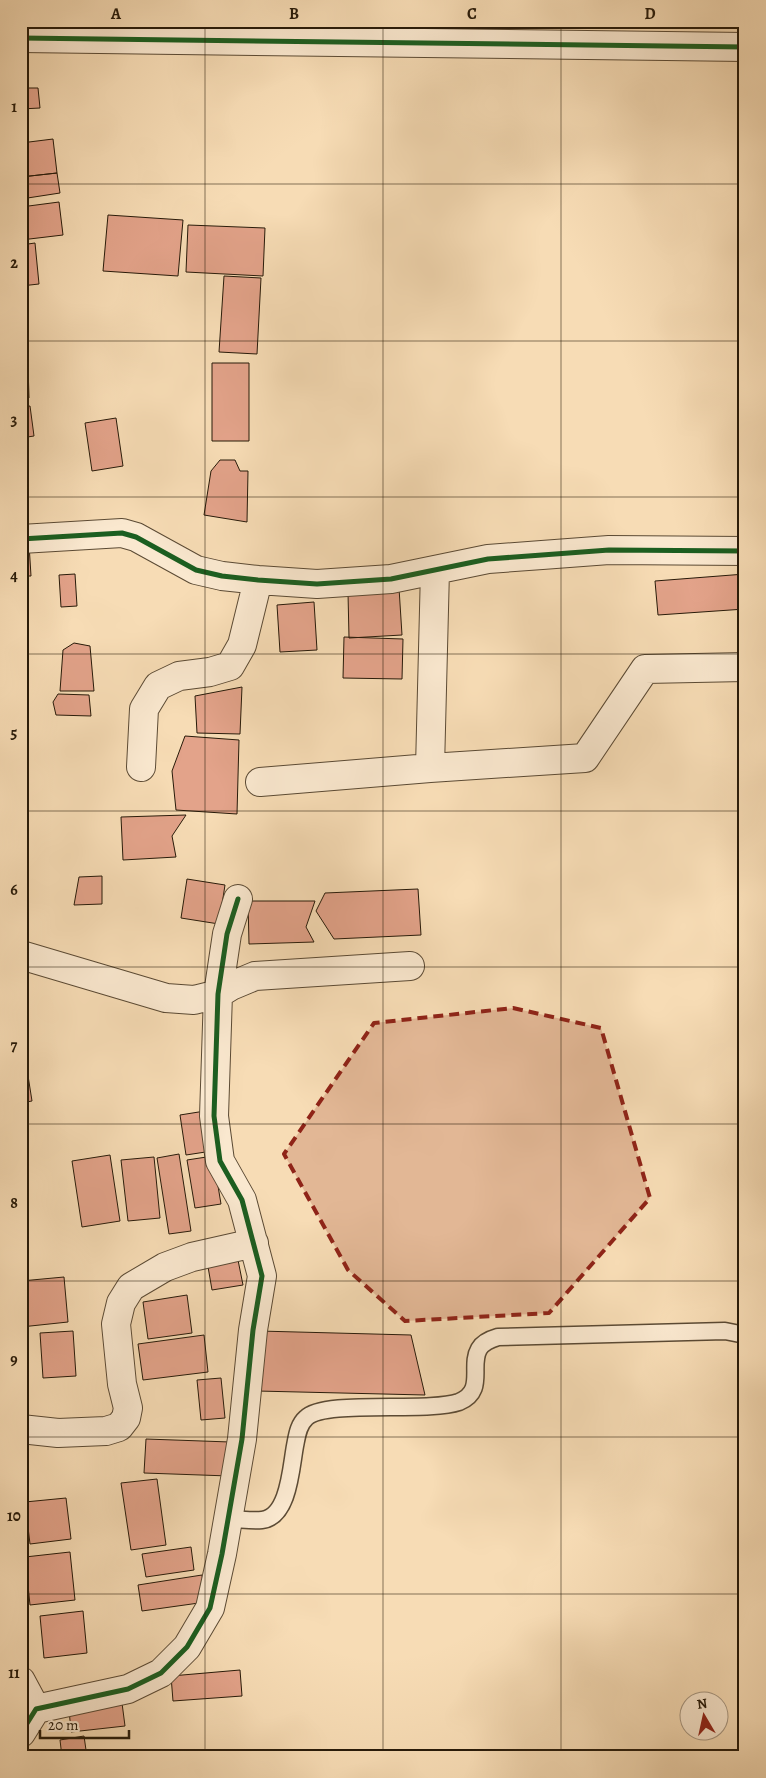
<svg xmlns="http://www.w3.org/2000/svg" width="766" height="1778" viewBox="0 0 766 1778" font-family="Alegreya,serif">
<rect width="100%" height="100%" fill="#f7dcb5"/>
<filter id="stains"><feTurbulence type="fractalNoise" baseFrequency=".004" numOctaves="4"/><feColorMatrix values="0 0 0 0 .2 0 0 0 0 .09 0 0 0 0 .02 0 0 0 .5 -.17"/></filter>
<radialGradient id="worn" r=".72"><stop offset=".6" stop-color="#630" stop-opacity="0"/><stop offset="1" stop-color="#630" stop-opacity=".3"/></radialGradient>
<path fill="#e3a38a" stroke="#271a09" d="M21 88H38L40 108 21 109Z
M53 139 57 173 21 177V143Z
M57 173 60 193 21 199V177Z
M59 202 63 235 21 240V207Z
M108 215 183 220 178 276 103 271Z
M188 225 265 228 263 276 186 272Z
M35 243 39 284 21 286V245Z
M224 276 261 278 257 354 219 352Z
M21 334H27L29 398H21Z
M212 363H249V441H212Z
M30 406 34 436 21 438V407Z
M116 418 123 466 92 471 85 423Z
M220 460H235L240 471H248L247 522 204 515 211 471Z
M29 544 31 576H21V545Z
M75 574 77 606 61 607 59 575Z
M745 574V609L658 615 655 581Z
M399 588 402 635 349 638 348 593Z
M314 602 317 650 280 652 277 605Z
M344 637 403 639 402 679 343 678Z
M21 642 24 666 21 667Z
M74 643 90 646 94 691H60L63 650Z
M242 687 240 734 197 733 195 696Z
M58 694 89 695 91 716 56 715 53 702Z
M185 736 239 740 237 814 176 810 172 771Z
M186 815 172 836 176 857 123 860 121 817Z
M102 876V904L74 905 79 877Z
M187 879 225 885 219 924 181 918Z
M418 889 421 935 334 939 316 911 325 893Z
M248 901H315L306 927 314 942 249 944Z
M26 1063 32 1101 21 1103V1064Z
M205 1111 212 1151 186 1155 180 1115Z
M179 1154 191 1231 169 1234 157 1158Z
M110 1155 120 1221 82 1227 72 1161Z
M213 1156 221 1204 195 1208 187 1160Z
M154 1157 160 1218 128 1221 121 1160Z
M21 1207H25V1244H21Z
M236 1250 243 1285 212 1290 206 1255Z
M64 1277 68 1322 21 1327V1281Z
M187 1295 192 1333 148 1339 143 1302Z
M73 1331 76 1376 43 1378 40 1333Z
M259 1331 411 1335 425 1395 257 1391Z
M204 1335 208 1372 143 1380 138 1344Z
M21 1341 24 1400H21Z
M221 1378 225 1418 201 1420 197 1380Z
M146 1439 230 1442 229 1476 144 1473Z
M157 1479 166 1545 131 1550 121 1483Z
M66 1498 71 1539 30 1544 25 1502Z
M191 1547 194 1570 146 1577 142 1554Z
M70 1552 75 1600 30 1605 25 1557Z
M202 1575 206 1602 142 1611 138 1585Z
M83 1611 87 1653 44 1658 40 1616Z
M240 1670 242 1696 173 1701 171 1676Z
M122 1703 125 1726 71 1732 69 1709Z
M84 1736 87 1757H62L60 1740Z"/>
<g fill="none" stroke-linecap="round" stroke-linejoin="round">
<g stroke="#5b4a34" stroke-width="19">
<path id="lane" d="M228 1519C239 1519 251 1521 262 1520 289 1517 291 1467 295 1446 297 1436 298 1425 306 1418 324 1399 427 1413 459 1402 486 1391 469 1366 479 1349 483 1342 491 1339 498 1337L725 1331 745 1335"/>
</g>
<g stroke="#5b4a34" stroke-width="30">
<path id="street" d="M21 38 745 47
M21 539 122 533 136 537 196 570 222 576 258 580 317 584 391 579 488 559 542 555 609 550 745 551
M141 767 144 709 158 686 179 676 210 672 230 666 242 645 258 580
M430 768 585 758 645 669 745 667
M260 782 430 768 435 570
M21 955 166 998 194 1000 218 994 231 986 255 976 410 966
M21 1429 58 1433 106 1431 119 1427 126 1418 128 1408 122 1384 116 1324 121 1303 131 1287 165 1267 192 1257 254 1243
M21 1681 36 1709
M21 1733 36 1709 128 1689 161 1673 187 1647 210 1608 222 1554 242 1439 253 1330 262 1276 242 1200 220 1161 214 1116 218 994 227 934 238 899"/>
</g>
<use href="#lane" stroke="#fae8cf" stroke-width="16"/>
<use href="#street" stroke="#fae8cf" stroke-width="28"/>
<g stroke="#fae8cf" stroke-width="8">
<path id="cycleway" d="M21 38 745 47
M21 539 122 533 136 537 196 570 222 576 258 580 317 584 391 579 488 559 542 555 609 550 745 551
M21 1733 36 1709 128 1689 161 1673 187 1647 210 1608 222 1554 242 1439 253 1330 262 1276 242 1200 220 1161 214 1116 218 994 227 934 238 899"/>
</g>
<use href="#cycleway" stroke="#1b5e20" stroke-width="5"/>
</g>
<path fill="#8f2418" fill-opacity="0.2" stroke="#8f2418" stroke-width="4" stroke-dasharray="10 6" stroke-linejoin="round" d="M513 1008 601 1028 650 1198 549 1313 405 1321 348 1270 284 1154 374 1023Z"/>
<path fill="none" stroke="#271a09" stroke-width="1" stroke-opacity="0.55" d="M205 21V1757M383 21V1757M561 21V1757M21 184H745M21 341H745M21 497H745M21 654H745M21 811H745M21 967H745M21 1124H745M21 1281H745M21 1437H745M21 1594H745"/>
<rect width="766" height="1778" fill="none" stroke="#f7dcb5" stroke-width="55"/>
<g transform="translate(704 1716) rotate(351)"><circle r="24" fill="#fae8cf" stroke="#a69680"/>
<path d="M0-4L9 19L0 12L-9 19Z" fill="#8f2418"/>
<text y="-8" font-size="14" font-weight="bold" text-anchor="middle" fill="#271a09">N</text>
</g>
<path d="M40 1730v8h89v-8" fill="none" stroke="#271a09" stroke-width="2.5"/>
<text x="48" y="1730" font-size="15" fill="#271a09" stroke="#fae8cf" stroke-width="4" paint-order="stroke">20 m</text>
<rect x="28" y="28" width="710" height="1722" fill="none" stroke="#271a09" stroke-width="2"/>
<g font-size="16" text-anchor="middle" font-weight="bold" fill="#271a09">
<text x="116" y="19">A</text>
<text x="294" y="19">B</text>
<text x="472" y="19">C</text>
<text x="650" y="19">D</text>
<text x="14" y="112">1</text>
<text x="14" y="268">2</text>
<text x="14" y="425">3</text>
<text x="14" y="581">4</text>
<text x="14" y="738">5</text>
<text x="14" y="895">6</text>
<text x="14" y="1051">7</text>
<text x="14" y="1208">8</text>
<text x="14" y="1365">9</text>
<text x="14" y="1521">10</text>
<text x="14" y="1678">11</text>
</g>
<rect width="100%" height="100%" filter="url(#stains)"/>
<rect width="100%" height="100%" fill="url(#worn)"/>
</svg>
